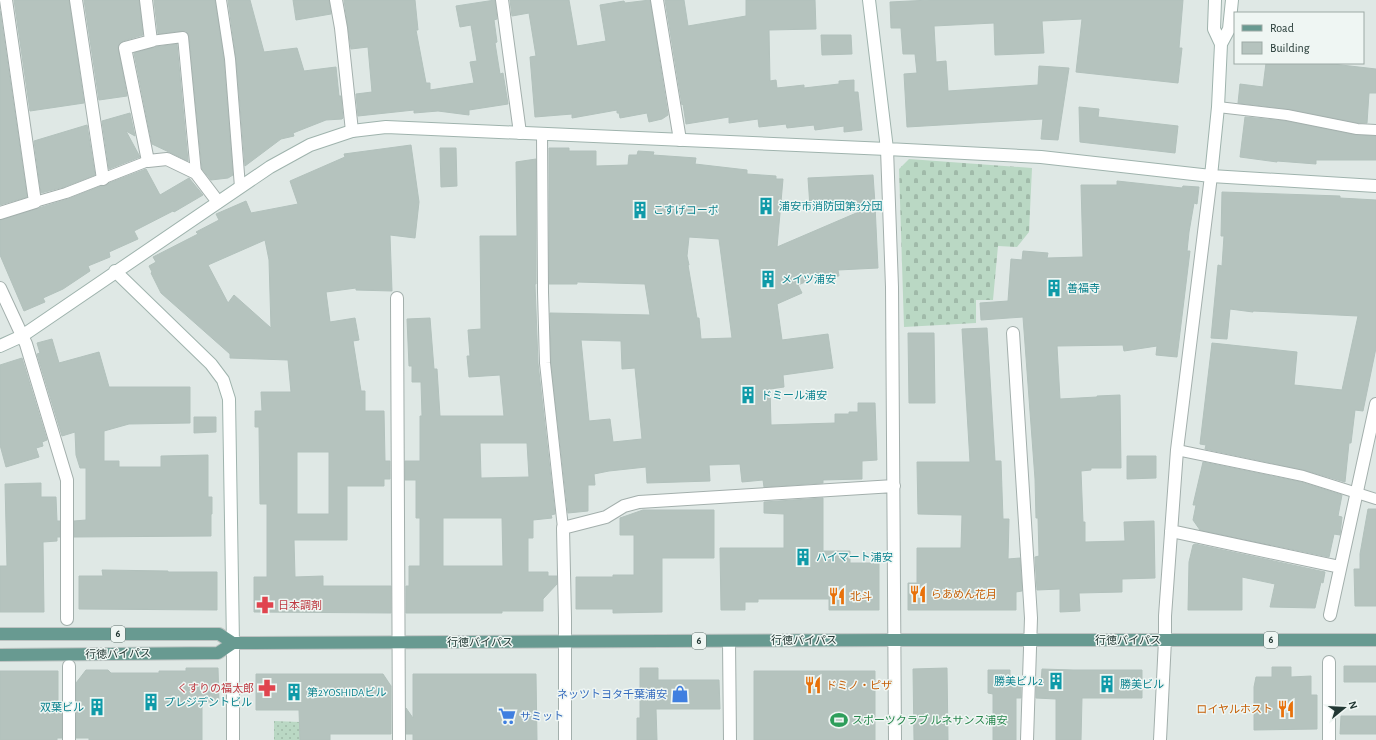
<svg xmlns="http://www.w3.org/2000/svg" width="1376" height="740" viewBox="0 0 1376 740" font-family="'Alegreya Sans','Noto Sans JP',sans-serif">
<defs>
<pattern id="grass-dots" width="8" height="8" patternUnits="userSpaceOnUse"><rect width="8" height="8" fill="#bad8c4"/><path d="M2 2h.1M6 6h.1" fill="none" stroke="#a0baa9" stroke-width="1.8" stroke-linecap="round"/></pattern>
<pattern id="cemetery-stones" width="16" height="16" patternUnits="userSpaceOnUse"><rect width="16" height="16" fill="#bad8c4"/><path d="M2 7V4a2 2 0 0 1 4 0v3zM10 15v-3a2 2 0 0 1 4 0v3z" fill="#a0baa9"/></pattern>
</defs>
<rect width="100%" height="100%" fill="#dfe8e5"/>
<path fill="url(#grass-dots)" d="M274 721 300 722V740H274Z"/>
<path fill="url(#cemetery-stones)" d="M909 159 1032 168 1029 232 1017 247 998 246 993 300H976V323L904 327 899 169Z"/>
<path fill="#b5c3be" stroke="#b2c1bc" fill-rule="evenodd" d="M14 0H69L84 103 30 111Z
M84 0H139L143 35 123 41 118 46 127 96 99 100Z
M154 0H215L224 60 233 175 228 178 211 180 202 169 189 36 186 31H183L158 34Z
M228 0H250L264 52 297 48 304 71 336 67 339 96H341L343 118 342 119 326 120 293 133 294 136 281 139 245 166 236 58Z
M293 0H329L331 14 296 20Z
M344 0H415L418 30H416L426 83H430V90L474 83 470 62 477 61 471 25 460 27 456 6 495 0 497 19 494 20 497 42 495 43 500 74 503 73 508 104 469 110V115L438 111 414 113V110L358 116 356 94 372 92 368 47 351 49Z
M510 0H569L577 46 606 41 600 5 624 1 625 3 650 0 668 115 662 119 649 122 647 113 620 118 619 113H617V110L572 118V114L535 117 530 57 536 56 529 13 512 16Z
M665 0H684L688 26 746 16V0H815L816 29 769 30 770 81 776 80 777 88 804 85V88L839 84V81L854 80V92H858L862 130 844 132V126L815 130 814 125 787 128 786 124 759 127 758 119 729 123V117L686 124 683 104 682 105Z
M930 0H1183L1179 48H1182L1178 83 1076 72 1082 19 1042 21 1044 53 995 55 994 23 934 26 936 62 946 61 948 91 1038 85 1039 66 1069 68 1058 140 1041 139 1043 119 907 127 904 74 917 73 915 54H903L901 28H891L890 2Z
M0 11 27 197 0 205Z
M821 35H851L852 54 822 55Z
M177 44 188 161 152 144 134 53 155 47Z
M1266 63H1324L1376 69V93H1369L1367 123H1358L1288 109 1238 103 1240 84 1263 87Z
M1079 107 1099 109 1098 117 1178 126 1175 153 1080 142Z
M130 113 135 136 126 131 140 157 109 169 102 121Z
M1245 117 1286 121 1356 135 1376 136V160H1316V164L1277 161V162L1240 157Z
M87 125 95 175 64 187 41 193 34 141Z
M411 145 419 202 415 238 390 235 392 291 356 290V288L326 292 330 322 355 318 359 340 353 341 361 391H365V411H384L385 461H390V479H384V486H347V540H294L295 577 323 576V586H391V613L254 612V577H267V504H260L259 427H255V411H262L261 392H291L288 360 230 358V354L161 293 151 273 152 272 149 266 156 262 153 257 198 234 196 232 219 220 216 214 246 201 251 213 298 204 290 181 345 157 344 154ZM265 240 269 260 271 328 234 295 228 303 208 265ZM297 452H329V514H297Z
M440 148H456L457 186 441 187Z
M549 148H569V151H596V166L628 165 629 155H637L638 151 654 152 653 155 696 158 695 164 747 170V174L776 176V179H783L777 247 875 205 878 268 838 270 839 276 815 278 798 285 802 293 777 304 782 340 828 334 833 368 783 375 784 387 770 389 771 425 835 423V414H849V412H858V403H875L877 460 862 461V479L823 480V483L764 487 763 480 742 482 740 464 709 465 710 481 647 483 646 467 609 471 594 474 595 485H588V511L568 513 551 363 550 313 650 315 645 284 577 282V284H549ZM689 237 719 239 732 338 701 339 699 318H697L688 265H689L687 256ZM581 340 621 341 622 369 635 368 642 439 613 442 610 419 589 421Z
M536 159V284H535L538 363 555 514 551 515 552 518 533 520V538H528V572H548V576H557V584L543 599V611H502V613H406V586H409V566H420V518H416V480H405V461H420V416H422L421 382H412V366H409L407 319 430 318 434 369H437L440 416H504L500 375 469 377 467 356H470L468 330 481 329 480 236H517L516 162ZM480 443H527L529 477 481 478ZM443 518H502L503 566H443Z
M146 169 160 195 189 178 203 195 174 212 173 211 134 231 138 239 109 252 110 257 88 266 90 271 63 289 43 298 45 302 24 311 0 255V220L68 199 101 186H104L109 183Z
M873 175 875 204 810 207 808 178Z
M1117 181 1182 188 1183 186 1199 187 1197 204 1194 203 1189 232 1187 251H1190L1177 357 1156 355 1157 346 1124 351 1123 345 1057 346 1060 399 1097 397V396L1120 395 1121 468H1091V470L1081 471 1083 522H1085V542L1125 541 1124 522 1154 521 1155 578 1122 579V592L1079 593 1080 611 1060 612V589L1037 590 1035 557 1039 556 1038 518H1036L1035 479 1023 317 981 320 980 303 1008 301 1011 259 1022 260 1023 251 1048 253 1047 258 1083 257 1081 185H1117Z
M1222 192 1340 196V198L1376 200V348L1363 411 1355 410 1351 443H1349L1345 482 1304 470 1205 449 1206 445 1200 444 1212 343 1297 352 1294 385 1342 390 1358 316 1253 311V312L1230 309 1227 339 1211 338 1218 265 1222 266 1224 236H1221Z
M987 328 995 461H1001L1003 519H1009L1008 559 1020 558 1022 591 1016 592V610H908V583H917V548H961L962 515 918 514 917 462H970L962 329Z
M908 333H934L935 403H909Z
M52 339 59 363 99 352 109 387H190V423L129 424 104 431V461H119V467H161V456L208 455V497H212V514H211V536L74 537V521L86 520V468H80L76 455 75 432 62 436 37 354 40 353 37 343Z
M22 358 47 440 42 442 43 446 36 448 39 457 6 467 0 445V365Z
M194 417H216V432L194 433Z
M1127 456H1156V478L1127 479Z
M1203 462 1301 482 1342 495 1338 516 1342 517 1340 535 1334 534 1329 557 1200 530 1193 520 1196 505H1193Z
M41 483V497H56L57 521H60V537H57V541L43 542 44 612H0V566H7L5 484Z
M823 498V551H850V563H879V610H829V599H758V602H745V610H721L720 548H784V514L764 513V502Z
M1368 509H1376V606H1355L1354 569H1360V554Z
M643 510H714V558H662V612L613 613V609H576V577H613V575H634V535H620V518Z
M1195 544 1325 572 1323 583 1321 582 1315 608 1270 607 1275 584 1242 577V610H1188L1189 562 1193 545Z
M102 570 168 571V572H217V610L79 609V576H103Z
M1344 666H1376V682H1344Z
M1272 667H1291V677L1311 676V695H1317V729L1254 730V687L1256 677H1272Z
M186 668H218L219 702H202V740H89V738H76V683L86 670H108L111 673H159V671H186Z
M640 668H658V680H719L720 709H656L657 740H637V718H640Z
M947 668 948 740H914L913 669Z
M1042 669 1073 670H1142V698H1082L1081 740H1056V699L1036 698V682H1041Z
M988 670H1010V682H1021V698H1016V740H993V694L988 693Z
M0 671H58V708L62 703V738H57V740H0Z
M754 671H875V740H754Z
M256 674H383L391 686V734H330V740H300L299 710H256Z
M413 674H536L537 740H413V734H406V708L413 718Z
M1341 716H1376V734H1340Z"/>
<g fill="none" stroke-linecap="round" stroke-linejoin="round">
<g stroke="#a3afac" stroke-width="12">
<path id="lane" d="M221 0 230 59 240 187
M151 41 183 37 196 173
M1218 107 1287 115 1357 129 1376 130
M542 134 543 292 545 363 563 528
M35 202 66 193 148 161
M1177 450 1303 476 1376 499"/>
</g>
<g stroke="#a3afac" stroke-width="14">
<path id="street" d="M76 0 103 179
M146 0 151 41 125 48 148 161 167 159 196 173 218 202
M336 0 341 28 352 131
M502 0 520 133
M657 0 680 140
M887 149 892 287 895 740
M0 213 35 202 6 0
M0 288 26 344 67 480V619
M397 298 399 740
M1013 333 1031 618 1027 740
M1171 531 1340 567
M1330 615 1376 404
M729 641 730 740
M233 643V740
M1329 662V740
M69 740V666
M565 740V618L563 528 606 517 624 506 639 502 894 486
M1160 740 1165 640V616L1177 450 1211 176"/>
</g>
<g stroke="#9fb3ad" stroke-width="14">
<path id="secondary" d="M869 0 887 149
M1215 0 1214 29 1221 44
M1211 176 1218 107 1221 44 1229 29 1232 0
M115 271 211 364 223 380 229 399 233 643
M0 346 22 336 270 167 310 145 352 131 386 127 887 149 1041 157 1211 176 1376 186"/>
</g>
<g stroke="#bdc3c2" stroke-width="14">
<path id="primary" d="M0 634H219L233 643 894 640H1376
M0 655 218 653 233 643"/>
</g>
<use href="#lane" stroke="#fff" stroke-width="10"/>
<use href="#street" stroke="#fff" stroke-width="12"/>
<use href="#secondary" stroke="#fff" stroke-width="12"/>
<use href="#primary" stroke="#689a91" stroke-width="12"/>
</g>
<defs>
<g id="building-bare" transform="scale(1.38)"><path d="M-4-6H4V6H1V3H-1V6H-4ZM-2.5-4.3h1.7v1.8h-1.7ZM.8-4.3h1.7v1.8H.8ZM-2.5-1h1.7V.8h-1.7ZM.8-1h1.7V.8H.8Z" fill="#0f9aa8" stroke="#eff6f3" stroke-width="2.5" paint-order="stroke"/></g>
<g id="restaurant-bare" transform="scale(1.38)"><path d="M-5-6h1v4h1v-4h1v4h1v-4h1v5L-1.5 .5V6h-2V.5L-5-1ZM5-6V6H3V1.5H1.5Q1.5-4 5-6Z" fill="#e8710a" stroke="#eff6f3" stroke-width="2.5" paint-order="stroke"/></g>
<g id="pharmacy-bare" transform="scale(1.38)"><path d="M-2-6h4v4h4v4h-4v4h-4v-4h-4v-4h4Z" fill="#e0444e" stroke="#eff6f3" stroke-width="2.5" paint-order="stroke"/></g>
<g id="shop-bare" transform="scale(1.38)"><path d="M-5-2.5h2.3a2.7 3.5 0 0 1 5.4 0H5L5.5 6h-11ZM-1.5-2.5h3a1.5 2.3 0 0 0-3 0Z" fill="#3f7fe0" stroke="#eff6f3" stroke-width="2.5" paint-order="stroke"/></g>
<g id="supermarket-bare" transform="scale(1.38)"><path d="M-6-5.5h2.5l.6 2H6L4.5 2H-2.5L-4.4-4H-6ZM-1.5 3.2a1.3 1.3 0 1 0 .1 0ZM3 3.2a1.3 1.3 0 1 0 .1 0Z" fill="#3f7fe0" stroke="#eff6f3" stroke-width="2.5" paint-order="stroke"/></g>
<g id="stadium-bare" transform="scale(1.38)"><path d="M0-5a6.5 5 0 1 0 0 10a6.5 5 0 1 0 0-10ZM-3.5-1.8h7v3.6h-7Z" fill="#2e9e5b" stroke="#eff6f3" stroke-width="2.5" paint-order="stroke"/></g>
</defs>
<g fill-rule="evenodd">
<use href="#building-bare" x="766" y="206"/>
<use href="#building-bare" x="640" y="210"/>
<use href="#building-bare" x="768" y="279"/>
<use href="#building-bare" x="1054" y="288"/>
<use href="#building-bare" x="748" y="395"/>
<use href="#building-bare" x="803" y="557"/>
<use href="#restaurant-bare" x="918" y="594"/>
<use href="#restaurant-bare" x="837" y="596"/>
<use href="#pharmacy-bare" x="265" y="605"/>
<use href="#building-bare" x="1056" y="681"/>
<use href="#building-bare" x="1107" y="684"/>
<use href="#restaurant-bare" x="813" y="685"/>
<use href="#pharmacy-bare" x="267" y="688"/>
<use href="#building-bare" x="294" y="692"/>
<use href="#shop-bare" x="680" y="694"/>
<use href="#building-bare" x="151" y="702"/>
<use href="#building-bare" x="97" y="707"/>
<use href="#restaurant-bare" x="1286" y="709"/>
<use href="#supermarket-bare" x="507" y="716"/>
<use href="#stadium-bare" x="839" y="720"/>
</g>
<g text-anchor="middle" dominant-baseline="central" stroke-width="3" stroke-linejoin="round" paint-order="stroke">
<g fill="#eff6f3" stroke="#60706d" stroke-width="1">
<rect x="111" y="626" width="14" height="16" rx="3"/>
<rect x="1264" y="632" width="14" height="16" rx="3"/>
<rect x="692" y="633" width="14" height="16" rx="3"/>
</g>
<g font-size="10" font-weight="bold" fill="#223733">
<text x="118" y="634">6</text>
<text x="1271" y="640">6</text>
<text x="699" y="641">6</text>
</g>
<g font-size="11" fill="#0d838f" stroke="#eff6f3" text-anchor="start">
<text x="779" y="206">浦安市消防団第3分団</text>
<text x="653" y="210">こすげコーポ</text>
<text x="781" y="279">メイツ浦安</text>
<text x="1067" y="288">善福寺</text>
<text x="761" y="395">ドミール浦安</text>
<text x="816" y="557">ハイマート浦安</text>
<text x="1043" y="681" text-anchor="end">勝美ビル2</text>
<text x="1120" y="684">勝美ビル</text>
<text x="307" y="692">第2YOSHIDAビル</text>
<text x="164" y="702">プレジデントビル</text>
<text x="84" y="707" text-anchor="end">双葉ビル</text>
</g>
<g font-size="11" fill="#c56008" stroke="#eff6f3" text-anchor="start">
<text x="931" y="594">らあめん花月</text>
<text x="850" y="596">北斗</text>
<text x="826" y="685">ドミノ・ピザ</text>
<text x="1273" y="709" text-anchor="end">ロイヤルホスト</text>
</g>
<g font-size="11" fill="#be3a42" stroke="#eff6f3" text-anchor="start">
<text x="278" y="605">日本調剤</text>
<text x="254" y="688" text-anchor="end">くすりの福太郎</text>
</g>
<g font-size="11" fill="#223733" stroke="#eff6f3">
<text x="804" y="640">行徳バイパス</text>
<text x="1128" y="640">行徳バイパス</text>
<text x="480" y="642">行徳バイパス</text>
<text transform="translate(118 654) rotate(-1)">行徳バイパス</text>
</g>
<g font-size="11" fill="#366cbe" stroke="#eff6f3" text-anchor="end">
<text x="667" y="694">ネッツトヨタ千葉浦安</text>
<text x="520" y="716" text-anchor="start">サミット</text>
</g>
<g font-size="11" fill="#27864d" stroke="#eff6f3" text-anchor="start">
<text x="852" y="720">スポーツクラブ ルネサンス浦安</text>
</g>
</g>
<rect x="1234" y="12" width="130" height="52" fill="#eff6f3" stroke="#9daaa6"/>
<rect x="1242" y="25" width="20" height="6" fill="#689a91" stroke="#9daaa6"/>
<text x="1270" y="32" font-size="12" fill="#223733">Road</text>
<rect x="1242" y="42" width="20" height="12" fill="#b5c3be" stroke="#9daaa6"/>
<text x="1270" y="52" font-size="12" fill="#223733">Building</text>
<g transform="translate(1344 708) rotate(72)" stroke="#eff6f3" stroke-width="3" paint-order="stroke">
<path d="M0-3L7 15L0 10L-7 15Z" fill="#223733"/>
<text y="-6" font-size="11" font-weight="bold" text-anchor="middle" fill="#223733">N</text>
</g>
</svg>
